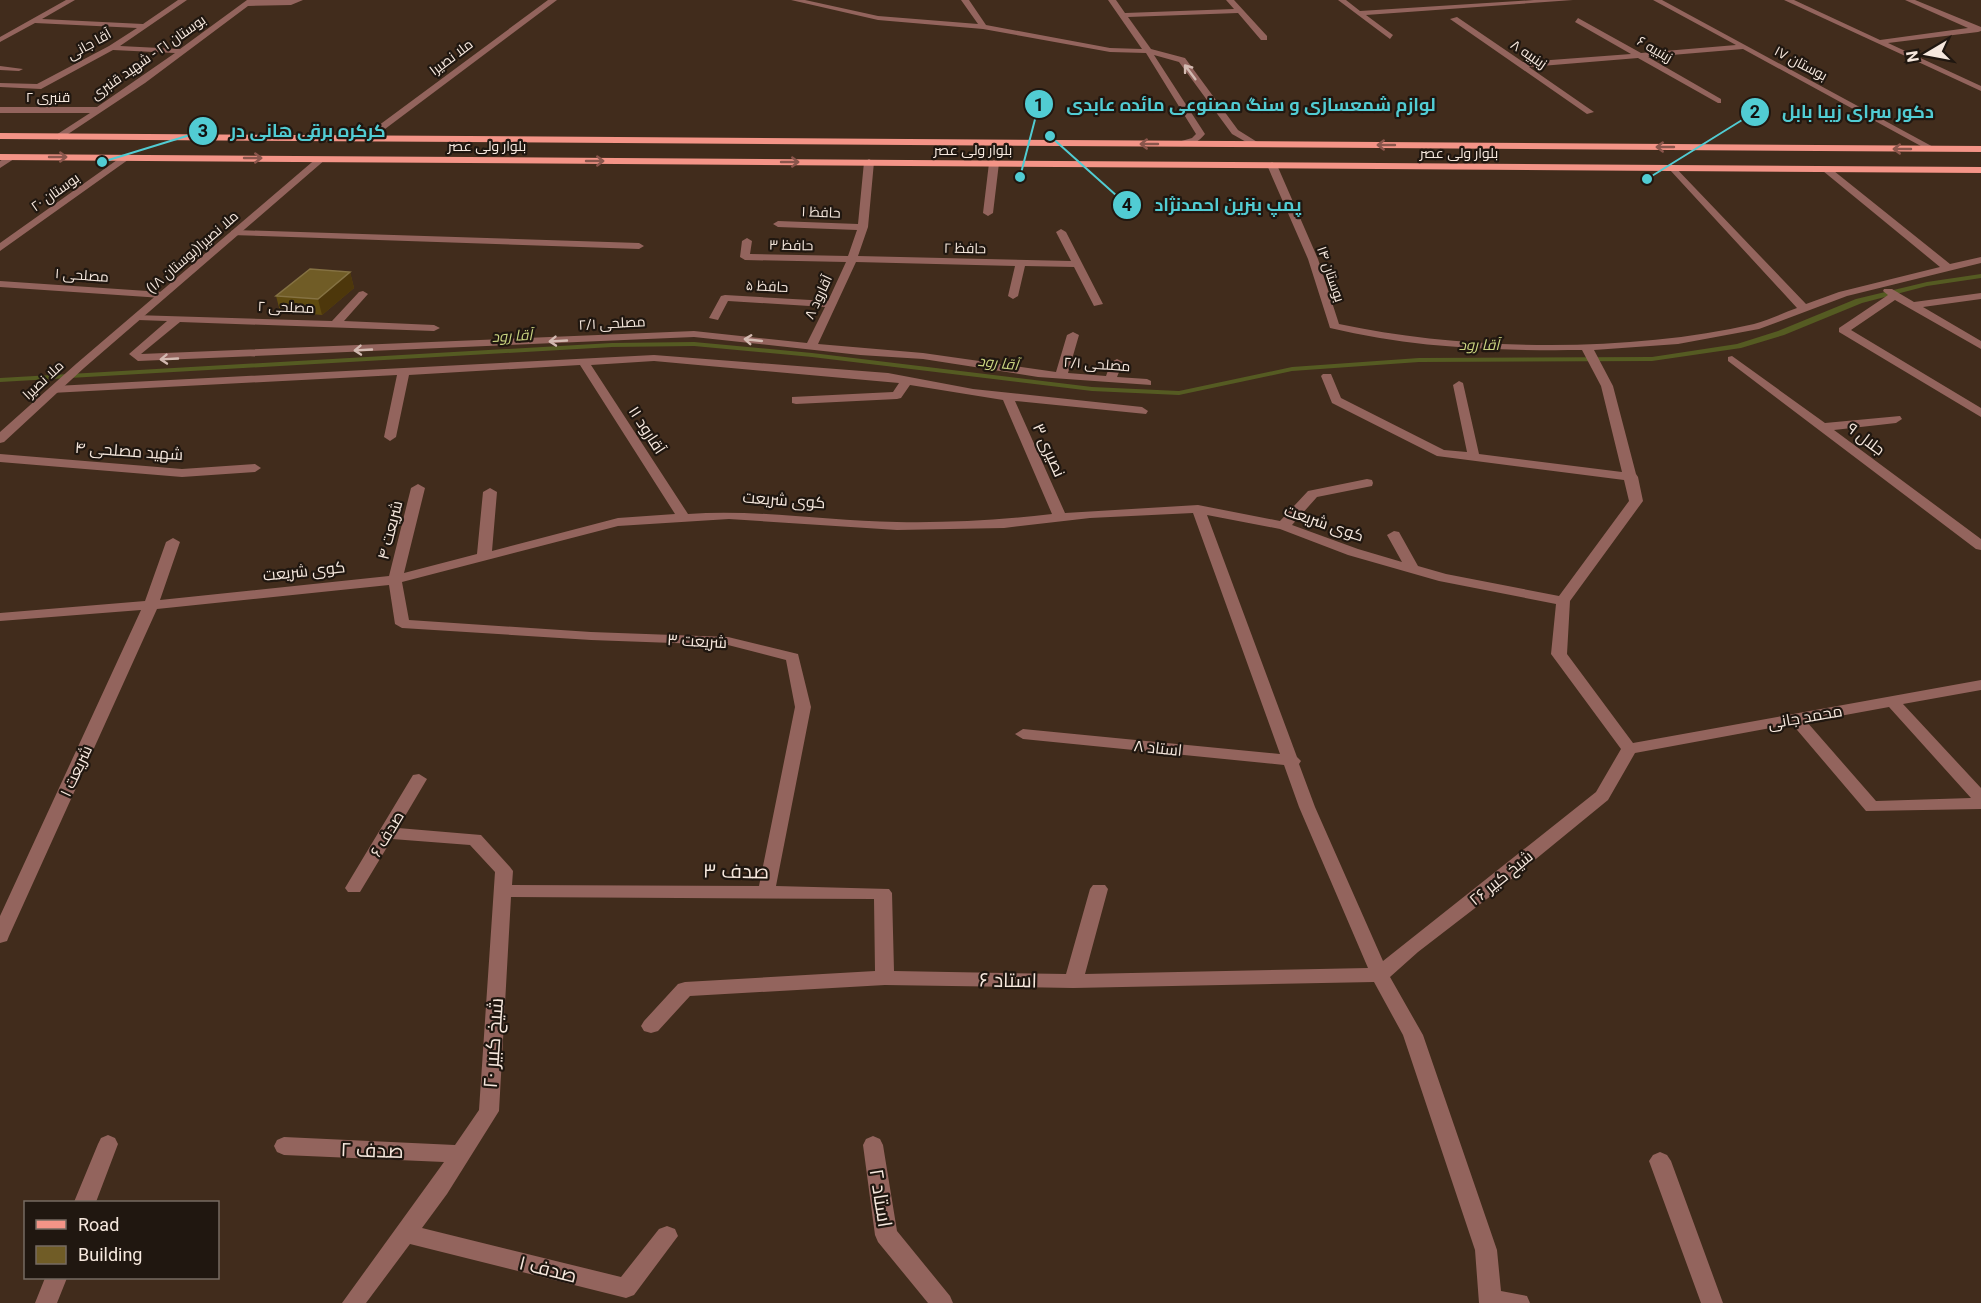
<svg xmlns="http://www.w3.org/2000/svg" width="1981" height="1303" viewBox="0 0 1981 1303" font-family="Roboto,Cairo,sans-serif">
<rect width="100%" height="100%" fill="#412c1c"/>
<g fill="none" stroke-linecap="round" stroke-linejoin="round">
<path fill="#555b22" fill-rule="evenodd" d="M1981 274V278L1927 286 1862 303 1784 335 1741 348 1652 361 1419 362 1292 371 1179 395 1092 391 812 357 694 346 612 347 0 382V378L612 343 694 342 812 353 1092 387 1179 391 1292 367 1419 358 1652 357 1737 344 1778 331 1856 299 1927 282Z"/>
<path fill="#93645d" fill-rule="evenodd" d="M66 0H75L42 19 143 24 178 0H187L120 46 180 49 247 0H303L291 5 248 6 145 83 59 140 55 137 56 135 90 113H0V107H97L175 53 113 50 41 89 0 87V83L37 84 109 46 137 28 35 23 0 42V37Z
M548 0H557L369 141H363V137Z
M791 0H805L878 16 978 24 961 0H969L986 25 1110 48 1142 49 1108 0H1116L1125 13 1234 9 1226 0H1234L1267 36V40H1261L1238 13 1128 17 1151 49 1185 58 1238 130 1262 145 1255 147 1232 134 1179 62 1154 55 1205 134C1199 142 1189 147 1178 146V142L1192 138 1196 134 1146 53 1110 52 983 29 878 20Z
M1338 0H1346L1360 11 1534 0H1573L1366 15 1393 35 1390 39Z
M1653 0H1662L1937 149 1930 151 1743 49 1648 57 1721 99V103H1718L1638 58 1529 67 1594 112 1587 114 1450 19 1457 17 1523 62 1631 54 1575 22 1578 18 1641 53 1736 45Z
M1784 0H1794L1880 40 1968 28 1905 0H1915L1981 27V31L1978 32 1888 43 1981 86V91Z
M0 66 23 69 19 71 0 70Z
M9 155 17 157 0 168V161Z
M124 155 132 157 0 251V243Z
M869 159 874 162 868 227 858 256 1071 261 1056 232 1061 229 1066 232 1103 304 1094 306 1074 267 1025 266 1018 296 1013 299 1008 296 1015 266 856 262 818 344 923 353 1056 372 1067 335 1073 332 1079 335 1068 373 1106 376 1111 362 1117 359 1123 362 1117 377 1147 379 1151 381V385L1038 377 923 359 860 355 694 337 138 361 129 354 167 321 138 320 134 319V315L332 321 359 292 363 291 368 294 344 321 434 325 440 328 434 331 180 322 141 354 694 331 807 343 825 307 728 301 718 320 709 318 721 296 725 295 828 301 846 262 745 260 740 257 742 241 747 238 752 241 750 254 848 256 857 230 778 227 773 224 778 221 858 224 864 162Z
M994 160 999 163 993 213 988 216 983 213 989 163Z
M1272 162 1277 165 1318 259 1339 324C1465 351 1628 353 1754 324 1769 320 1783 313 1797 308L1670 170 1668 168 1673 165 1806 304 1839 292 1940 267 1823 171V167H1829L1950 264 1981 257V263L1847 296 1759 329 1678 344 1594 350 1613 386 1636 474 1638 477 1643 501 1570 601 1567 654 1633 743 1981 680V690L1903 704 1981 788V809L1866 811 1792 724 1635 753 1608 800 1492 895 1418 952 1390 977 1423 1035 1497 1250 1501 1291 1527 1296 1530 1303H1479L1475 1250 1403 1035 1374 982 1073 988 885 985 690 996 658 1031 651 1033 644 1031 641 1026 644 1021 678 984 685 982 875 971 874 899 511 897 499 1111 447 1194 422 1228 621 1277 659 1229 667 1226 675 1229 678 1236 634 1295 626 1298 410 1244 366 1303H342L444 1162 284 1155 277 1152 274 1146 277 1140 284 1137 455 1145 479 1110 495 872 470 845 392 839 360 892H348L345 888 413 775 419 774 427 779 398 828 481 835 510 867 513 871 512 885 759 886 795 707 786 660 728 645 591 640 402 628 395 624 389 585 157 609 9 936 7 941 0 943V916L141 610 0 621V613L145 601 166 542 173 538 180 542 160 600 389 576 411 488 418 484 425 488 404 573 477 554 483 492 490 488 497 492 492 551 618 518 675 514 580 365 409 375 396 437 390 441 384 437 397 375 51 393V387L55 386 654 355 888 373 973 389 1142 407 1148 411 1146 414 1015 401 1065 513 1198 505 1280 521 1308 491 1367 479 1372 480 1373 483 1372 486 1317 497 1292 525 1358 549 1402 562 1387 535 1394 531 1399 532 1418 566 1446 574 1559 596 1629 501 1624 480 1437 456 1332 403 1321 376 1323 374H1331L1341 398 1444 450 1467 452 1453 385 1459 381 1463 383 1479 454 1622 472 1601 386 1582 350C1498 351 1412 348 1330 328L1308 259 1267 165ZM654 361 899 383 893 392 792 397V403L796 404 897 399 901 398 910 385 1003 400 1052 514C1001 520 949 523 897 522 827 521 758 509 688 514L591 365ZM1193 513 1280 754 1023 729 1015 734 1023 739 1284 765 1299 807 1368 968 1085 974 1108 889 1105 885H1093L1090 889 1066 974 894 971 892 893 889 889 776 886 811 707 798 654 728 637 591 632 409 620 402 582 618 526 729 519 897 530 1004 528 1090 518ZM1207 515 1280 529 1348 555 1439 581 1556 604 1551 654 1621 749 1596 792 1383 961 1315 807 1299 764 1301 761 1297 757ZM1889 707 1971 798 1876 801 1807 722Z
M235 230 639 243 644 246 639 249 231 235V231Z
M0 281 162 292 167 295 162 298 0 287Z
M1884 289H1892L1914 302 1981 293V299L1923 307 1981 341V349L1895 300 1851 330 1981 408V417L1839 332V328L1888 295 1883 291Z
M1732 356 1825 423 1900 416 1902 419 1896 423 1834 430 1981 539V550L1976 549 1728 361V357Z
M0 454 182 469 255 464 261 468 255 472 182 477 0 462Z
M108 1135 115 1138 118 1144 96 1202H74L98 1144 101 1138Z
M873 1136 880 1139 883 1145 897 1231 950 1296 953 1303H928L878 1242 875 1235 863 1145 866 1139Z
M1660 1152 1667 1155 1671 1161 1723 1303H1701L1649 1161 1653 1155Z
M45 1278H67L57 1303H35Z"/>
<path fill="#93645d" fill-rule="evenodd" d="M318 157 326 159 84 368 4 442 0 443V432L76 364Z"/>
<path fill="#f49487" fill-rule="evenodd" d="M0 133 1981 146V152L0 139Z
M0 154 1981 167V173L0 160Z"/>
</g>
<path fill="#604b10" d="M350 272 354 288 322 315 280 311 276 296Z"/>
<path fill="#4d370b" d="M350 272 354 288 322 315 318 299Z"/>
<path fill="#705c26" stroke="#857243" stroke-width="1.5" d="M310 269 350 272 318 299 276 296Z"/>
<defs><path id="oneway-shaft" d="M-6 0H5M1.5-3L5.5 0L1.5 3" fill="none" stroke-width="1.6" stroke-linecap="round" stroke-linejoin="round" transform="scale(1.5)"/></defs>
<g stroke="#d3bab1">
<use href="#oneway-shaft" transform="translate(1190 72) rotate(-127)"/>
<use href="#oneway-shaft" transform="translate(753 340) rotate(-174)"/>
<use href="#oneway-shaft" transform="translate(558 341) rotate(177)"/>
<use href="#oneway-shaft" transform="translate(363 350) rotate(177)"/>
<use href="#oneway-shaft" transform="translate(169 359) rotate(177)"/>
</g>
<g stroke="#8a564c">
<use href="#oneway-shaft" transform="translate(1149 144) rotate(-180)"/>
<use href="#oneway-shaft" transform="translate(1386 145) rotate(-180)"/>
<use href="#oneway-shaft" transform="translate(1665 147) rotate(-180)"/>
<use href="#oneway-shaft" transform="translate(1902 149) rotate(-180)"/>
<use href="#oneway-shaft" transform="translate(58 157)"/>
<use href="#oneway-shaft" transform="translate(253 158)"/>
<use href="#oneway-shaft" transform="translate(595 161)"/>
<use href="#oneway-shaft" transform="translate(790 162)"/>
</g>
<g text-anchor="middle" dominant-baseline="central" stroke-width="4.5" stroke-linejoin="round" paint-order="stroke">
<g font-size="14" fill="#f6e8de" stroke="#201710">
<text transform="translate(89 44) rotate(-29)">آقا جانی</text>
<text transform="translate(1655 49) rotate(30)">زینبیه ۶</text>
<text transform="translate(1529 54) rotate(34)">زینبیه ۸</text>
<text transform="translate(148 57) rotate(-35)">بوستان ۲۱ - شهید قنبری</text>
<text transform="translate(451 57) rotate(-37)">ملا نصیرا</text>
<text transform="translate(1801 63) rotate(28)">بوستان ۱۷</text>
<text x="48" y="97">قنبری ۲</text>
<text x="487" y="146">بلوار ولی عصر</text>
<text x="973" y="150">بلوار ولی عصر</text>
<text x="1459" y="153">بلوار ولی عصر</text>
<text transform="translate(55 192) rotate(-35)">بوستان ۲۰</text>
<text transform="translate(821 212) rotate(2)">حافظ ۱</text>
<text transform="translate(791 245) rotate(1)">حافظ ۳</text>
<text transform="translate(965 248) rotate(1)">حافظ ۲</text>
<text transform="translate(192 252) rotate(-41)">ملا نصیرا(بوستان ۱۸)</text>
<text transform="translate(1331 274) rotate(71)">بوستان ۱۴</text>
<text transform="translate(82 275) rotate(4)">مصلحی ۱</text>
<text transform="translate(767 286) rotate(3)">حافظ ۵</text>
<text transform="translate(818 297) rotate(-65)">آقارود ۸</text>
<text transform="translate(286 307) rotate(2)">مصلحی ۲</text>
<text transform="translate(612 323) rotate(-3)">مصلحی ۲/۱</text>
<text transform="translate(1097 364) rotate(4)">مصلحی ۲/۱</text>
<text transform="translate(43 380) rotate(-43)">ملا نصیرا</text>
</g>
<g font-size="15" font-style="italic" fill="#cbd681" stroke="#201710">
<text transform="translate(512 336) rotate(-3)">آقا رود</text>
<text x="1479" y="345">آقا رود</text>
<text transform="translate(998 363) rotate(6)">آقا رود</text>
</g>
<g font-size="16" fill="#f6e8de" stroke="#201710">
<text transform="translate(647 430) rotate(57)">آقارود ۱۱</text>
<text transform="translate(1866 439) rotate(37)">جلال ۹</text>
<text transform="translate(1049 450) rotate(66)">نصیری ۳</text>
<text transform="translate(129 451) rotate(4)">شهید مصلحی ۴</text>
<text transform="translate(784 500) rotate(4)">کوی شریعت</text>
<text transform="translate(1324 523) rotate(19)">کوی شریعت</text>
<text transform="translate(390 530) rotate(-76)">شریعت ۴</text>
<text transform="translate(304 571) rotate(-6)">کوی شریعت</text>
<text transform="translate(697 641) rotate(3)">شریعت ۳</text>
<text transform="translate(1805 717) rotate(-10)">محمد جانی</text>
<text transform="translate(1158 748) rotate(6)">استاد ۸</text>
<text transform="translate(76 771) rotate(-65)">شریعت ۱</text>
<text transform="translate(387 834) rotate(-59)">صدف ۶</text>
<text transform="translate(1501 878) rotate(-39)">شیخ کبیر ۲۶</text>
</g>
<g font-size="20" fill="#f6e8de" stroke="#201710">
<text transform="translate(736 871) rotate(1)">صدف ۳</text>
<text transform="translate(1008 980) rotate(1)">استاد ۶</text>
<text transform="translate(493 1043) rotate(-86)">شیخ کبیر ۲۰</text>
<text transform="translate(372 1150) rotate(2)">صدف ۲</text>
<text transform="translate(881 1198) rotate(81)">استاد ۲</text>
<text transform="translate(548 1269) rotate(14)">صدف ۱</text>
</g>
</g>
<path fill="none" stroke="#51ccd3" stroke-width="2" d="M1020 177L1039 104M1647 179L1755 112M102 162L203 131M1050 136L1127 205"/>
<g fill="#51ccd3" stroke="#201710" stroke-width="2">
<circle cx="1020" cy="177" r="6"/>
<circle cx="1647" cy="179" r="6"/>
<circle cx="102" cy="162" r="6"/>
<circle cx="1050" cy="136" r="6"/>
<circle cx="1039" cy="104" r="15"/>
<circle cx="1755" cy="112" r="15"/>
<circle cx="203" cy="131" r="15"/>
<circle cx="1127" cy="205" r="15"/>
</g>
<g font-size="18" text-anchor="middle" font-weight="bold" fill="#111">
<text x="1039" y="111">1</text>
<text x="1755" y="118">2</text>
<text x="203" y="137">3</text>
<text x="1127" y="211">4</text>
</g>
<g font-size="18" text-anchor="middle" font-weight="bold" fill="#51ccd3" stroke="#201710" stroke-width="4.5" stroke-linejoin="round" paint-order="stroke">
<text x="1251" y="111">لوازم شمعسازی و سنگ مصنوعی مائده عابدی</text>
<text x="1858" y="118">دکور سرای زیبا بابل</text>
<text x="308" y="137">کرکره برقی هانی در</text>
<text x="1228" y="211">پمپ بنزین احمدنژاد</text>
</g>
<rect x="24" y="1201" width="195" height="78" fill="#201710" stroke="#766b62" stroke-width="1.5"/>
<rect x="36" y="1220" width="30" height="9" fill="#f49487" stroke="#766b62" stroke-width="1.5"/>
<text x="78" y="1231" font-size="18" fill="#f6e8de">Road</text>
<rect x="36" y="1246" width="30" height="18" fill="#705c26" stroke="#766b62" stroke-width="1.5"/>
<text x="78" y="1261" font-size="18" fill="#f6e8de">Building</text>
<g transform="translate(1927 54) rotate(260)" stroke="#201710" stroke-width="4.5" paint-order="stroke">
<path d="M0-4.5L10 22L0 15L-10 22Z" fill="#f6e8de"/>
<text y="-9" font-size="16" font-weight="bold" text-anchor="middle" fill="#f6e8de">N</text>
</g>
</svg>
